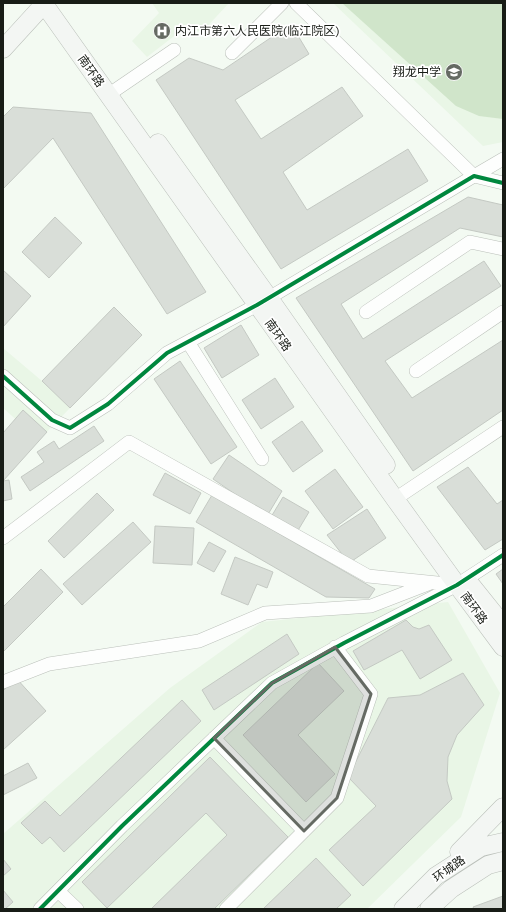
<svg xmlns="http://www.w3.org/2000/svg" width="506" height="912" viewBox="0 0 506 912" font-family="'Work Sans','Noto Sans SC',sans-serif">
<rect width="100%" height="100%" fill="#f3faf2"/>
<path fill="#e9f6e6" d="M152 3H229L203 31 182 30 147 57 132 41 159 13Z
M333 3H503V142L483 146Z
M3 348 42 381 70 408 39 440 3 408Z
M448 602 500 693 461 817 367 909H3V834L170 688 262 622Z"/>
<path fill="#d0e5ca" d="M342 3H503V119L479 116 456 106Z"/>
<path fill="#d9ded8" stroke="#c4c9c3" d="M291 24 309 54 235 100 261 139 342 87 363 116 283 172 307 210 408 149 428 181 281 269 156 80 189 58 223 70Z
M13 107 91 113 206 292 167 314 53 138 3 189V117Z
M468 197 503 205V237L460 228 341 304 363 339 484 261 501 286 385 361 412 398 503 340V410L413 471 296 298Z
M55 217 82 243 49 278 22 252Z
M3 270 31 296 3 327Z
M114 307 142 335 70 408 42 381Z
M241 325 259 355 222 378 204 348Z
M180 361 237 447 211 464 154 379Z
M275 378 294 407 261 429 242 400Z
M23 410 47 432 3 481V433Z
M302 421 323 451 293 472 272 442Z
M94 426 104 441 30 491 21 477 44 462 37 452 54 441 59 449Z
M229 455 282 491 267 516 213 479Z
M468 467 497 504 503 500V539L485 550 437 487Z
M335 469 363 507 333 529 305 491Z
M165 473 201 493 190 514 153 495Z
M9 480 12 499 3 501V481Z
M97 493 114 510 64 558 48 541Z
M212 495 375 589 369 598 326 597 196 522Z
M283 497 309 512 297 532 271 517Z
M367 509 386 538 349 563 327 535Z
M133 522 151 542 82 605 63 584Z
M155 526 194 528 192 565 153 563Z
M209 542 226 551 214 572 197 563Z
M235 557 273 572 267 588 257 584 248 605 221 594Z
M41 569 63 592 3 652V607Z
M503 569V584L496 574Z
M406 620 413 627 419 629 429 625 452 660 420 679 402 650 364 670 353 651Z
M287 634 299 654 214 710 202 690Z
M318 663 344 691 298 735 335 774 306 802 243 735Z
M463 673 484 705 474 716 457 735 448 757 447 781 452 799 363 886 329 850 376 806 348 777 388 698 420 695Z
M16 678 46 711 3 750V691Z
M182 700 201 721 64 852 50 837 42 844 21 823 45 801 60 816Z
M210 757 288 837 214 909H151L227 835 206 813 107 908 82 882Z
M28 763 37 778 3 795V776Z
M316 858 351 895 336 909H263Z
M3 859 11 869 3 876Z
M3 890 13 902 5 909H3Z
M503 896V909H474L473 907Z"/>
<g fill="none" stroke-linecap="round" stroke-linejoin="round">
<g stroke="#bbc0ba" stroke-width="14">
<path id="street" d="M296 3 474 176 503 159
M232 53 282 3
M108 95 174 50
M366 312 470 242 503 249
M188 342 262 459
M416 371 503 312
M3 376 52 420 70 428 108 404 167 353 257 305 474 176 503 183
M395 499 503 427
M3 538 129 442 368 576 457 585
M3 682 49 664 199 641 265 613 371 606 428 584
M214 738 304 831 337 798 371 694 335 647
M58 891 77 909
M40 909 122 826 272 683 344 643 457 585 503 555
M226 909 304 831"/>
</g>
<g stroke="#bbc0ba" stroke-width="19">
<path id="secondary" d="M42 3 44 4 395 499 457 585 503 647
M3 49 45 3
M158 143 269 298 386 465
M471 585 503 625
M459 852 503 807
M403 909 436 876 481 847 503 842
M429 909 451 889 488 865 503 861"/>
</g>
<use href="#street" stroke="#fdfefd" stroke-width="13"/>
<use href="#secondary" stroke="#f3f6f3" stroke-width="18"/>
<g stroke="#fff" stroke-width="6">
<path id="cycleway" d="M3 376 52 420 70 428 108 404 167 353 257 305 474 176 503 183
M40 909 122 826 272 683 344 643 457 585 503 555"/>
</g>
<use href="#cycleway" stroke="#00873e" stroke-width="4"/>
</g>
<path fill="#656a63" fill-opacity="0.2" stroke="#656a63" stroke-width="3" stroke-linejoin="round" d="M335 647 371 694 337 798 304 831 214 738 272 683Z"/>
<defs>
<g id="hospital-disc" transform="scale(0.9)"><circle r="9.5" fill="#656a63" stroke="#fff"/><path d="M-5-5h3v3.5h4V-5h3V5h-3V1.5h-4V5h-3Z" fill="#fff"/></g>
<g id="school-disc" transform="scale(0.9)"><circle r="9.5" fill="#656a63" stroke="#fff"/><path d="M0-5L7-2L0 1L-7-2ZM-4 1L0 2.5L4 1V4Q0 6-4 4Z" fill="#fff"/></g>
</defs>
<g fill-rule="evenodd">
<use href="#hospital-disc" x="162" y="31"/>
<use href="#school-disc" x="454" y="72"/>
</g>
<g text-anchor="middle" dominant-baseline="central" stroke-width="3.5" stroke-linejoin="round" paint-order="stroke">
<g font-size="12" fill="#181c16" stroke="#fff" text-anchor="start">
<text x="175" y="31">内江市第六人民医院(临江院区)</text>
<text x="441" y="72" text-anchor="end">翔龙中学</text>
</g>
<g font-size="12" fill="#181c16" stroke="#fff">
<text transform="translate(91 71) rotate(55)">南环路</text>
<text transform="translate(278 335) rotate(55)">南环路</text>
<text transform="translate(474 608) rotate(54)">南环路</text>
<text transform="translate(449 869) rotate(-35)">环城路</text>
</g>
</g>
<rect width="506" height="912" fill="none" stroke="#181c16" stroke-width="8"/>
</svg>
